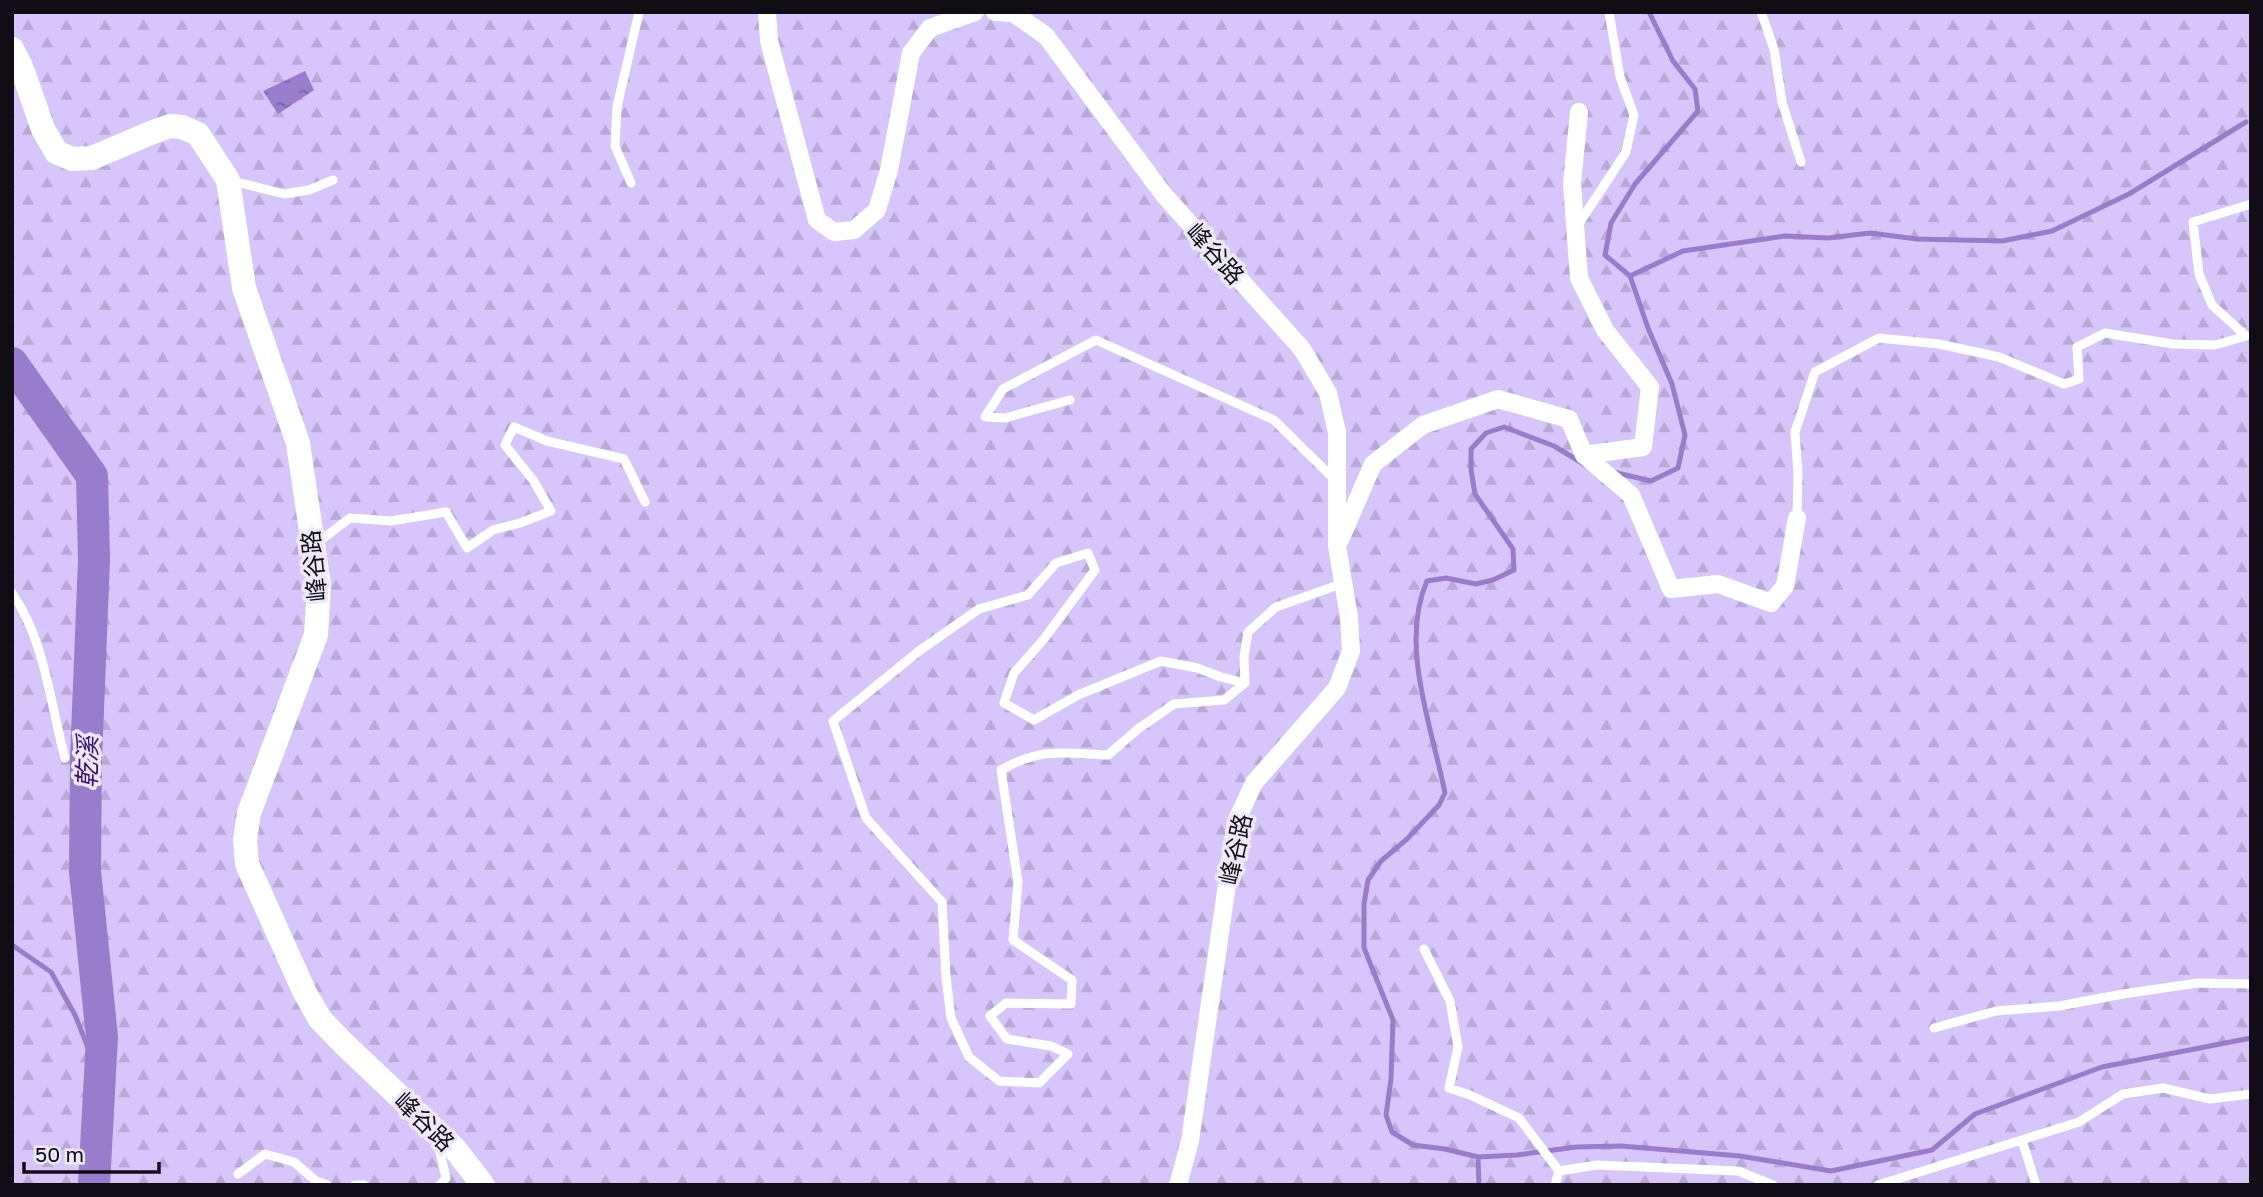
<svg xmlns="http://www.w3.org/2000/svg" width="2263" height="1197" viewBox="0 0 2263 1197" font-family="'Golos Text','Noto Sans TC',sans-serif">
<defs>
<pattern id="forest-firs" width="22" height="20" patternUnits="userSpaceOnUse" patternTransform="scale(1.75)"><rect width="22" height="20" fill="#d7c6fc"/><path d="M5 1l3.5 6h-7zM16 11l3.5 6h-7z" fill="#b8a9d7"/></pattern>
<pattern id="water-ripples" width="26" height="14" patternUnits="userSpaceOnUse" patternTransform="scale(1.75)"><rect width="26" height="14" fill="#977dcb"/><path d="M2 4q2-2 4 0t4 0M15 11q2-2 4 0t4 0" fill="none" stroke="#7a65a4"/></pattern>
</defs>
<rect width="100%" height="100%" fill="#ede9fa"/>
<path fill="url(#forest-firs)" d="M12 12H2251V1185H12Z"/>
<path fill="url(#water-ripples)" d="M305 71 314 90 278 114 263 91Z"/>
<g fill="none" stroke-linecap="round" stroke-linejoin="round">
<path stroke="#977dcb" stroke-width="5" d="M1630 276 1605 255 1611 223 1635 184 1698 111 1695 89 1673 61 1649 12
M1613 472 1651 481 1678 468 1685 435 1672 384 1648 328 1630 276 1683 251 1785 236 1828 238 1870 233 1917 239 2002 241 2052 231 2129 194 2246 122
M12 945 51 972 75 1015 100 1078
M1478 1157 1517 1155 1576 1147 1621 1146 1740 1156 1831 1171 1932 1150 1975 1114 2102 1067 2251 1038
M1479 1185 1478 1157 1445 1149 1413 1145 1392 1132 1386 1115 1391 1079 1393 1020 1364 948V904L1368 880 1381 861 1407 839 1439 805 1445 793C1432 727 1399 645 1427 581L1446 578 1476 584 1493 580 1514 570 1513 549 1475 494 1471 469V449L1486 433 1504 427 1554 446 1587 466"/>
<path stroke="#977dcb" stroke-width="32" d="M12 363 92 476 94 560 86 759 85 871 102 1037 94 1185"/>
<path stroke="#fff" stroke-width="9" d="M1761 12 1774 49 1782 102 1801 162
M229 180 284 194 309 190 333 180
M631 183 615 146 617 107 639 12
M1578 225 1626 152 1634 115 1620 77 1609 12
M1070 400 1005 418 985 417 1003 389 1096 340 1274 420 1336 481
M1797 518 1798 473 1795 432 1815 372 1879 338 1939 344 1999 357 2064 384 2079 379 2077 347 2105 333 2173 344 2215 345 2246 336 2212 305 2199 274 2193 222 2251 204
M317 543 350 518 391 521 446 512 467 548 493 530 520 523 551 511 533 480 505 445 514 427 547 441 624 459 645 502
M12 593C45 640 50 703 65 758
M1245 683 1221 677 1197 668 1161 661 1078 695 1034 720 1004 703 1014 673 1044 639 1095 570 1088 553 1056 563 1028 595 979 609 919 651 833 721 866 818 942 902 946 977 951 1018 969 1057 999 1081 1039 1083 1068 1054 1051 1046 1007 1039 990 1016 1006 1003 1071 1004 1072 980 1013 940 1018 882 1001 770C1041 747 1064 753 1108 755L1138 729 1174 704 1224 700 1245 683 1244 657 1248 632 1276 607 1344 583
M1424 949 1450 1001 1458 1047 1449 1088 1470 1095 1519 1118 1559 1171
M1934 1028 1996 1011 2059 1006 2123 994 2198 983 2251 984
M2022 1140 2036 1185
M438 1143 446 1178 440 1185
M238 1174 265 1154 294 1162 316 1181 327 1185
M355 1185H364
M1555 1185 1559 1171 1597 1165 1738 1171 1773 1185
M1878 1185 2079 1122 2123 1094 2163 1088 2210 1099 2251 1094"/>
<path stroke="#fff" stroke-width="18" d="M767 12 769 41 817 220 834 232 854 230 877 210 889 170 911 53 930 28 975 12
M995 12 1013 13 1046 36 1164 195 1302 349 1328 393 1337 432V546L1349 617 1351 651 1337 688 1254 783 1236 822 1190 1141 1178 1185
M1584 455 1631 495 1671 589 1718 584 1771 603 1785 586 1797 518
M1340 540 1373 464 1423 425 1498 399 1569 419 1584 455 1643 447 1650 387 1605 330 1579 278 1572 184 1579 112"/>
<path stroke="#fff" stroke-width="24" d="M12 49 21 66 43 129 56 152 72 159 92 158 153 132 170 126 182 127 198 134 228 180 244 288 298 443 319 585 316 635 249 813 245 840 247 864 305 993 320 1019 342 1042 455 1149 483 1185"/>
</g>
<g text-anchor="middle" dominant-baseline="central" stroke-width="7" stroke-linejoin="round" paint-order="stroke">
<g font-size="24" fill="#100e14" stroke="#ede9fa">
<text transform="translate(1216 253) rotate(48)">峰谷路</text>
<text transform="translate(313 566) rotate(-96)">峰谷路</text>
<text transform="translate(1235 849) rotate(-78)">峰谷路</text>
<text transform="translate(425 1121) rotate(44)">峰谷路</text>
</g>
<g font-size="26" font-style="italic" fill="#3f1371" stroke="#ede9fa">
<text transform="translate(87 762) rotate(-89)">乾溪</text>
</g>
</g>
<rect width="2263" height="1197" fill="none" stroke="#100e14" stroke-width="28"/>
<path d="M24 1162v10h135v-10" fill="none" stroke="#100e14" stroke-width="3.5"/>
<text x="35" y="1162" font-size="21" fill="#100e14" stroke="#ede9fa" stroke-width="5" paint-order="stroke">50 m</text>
</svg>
